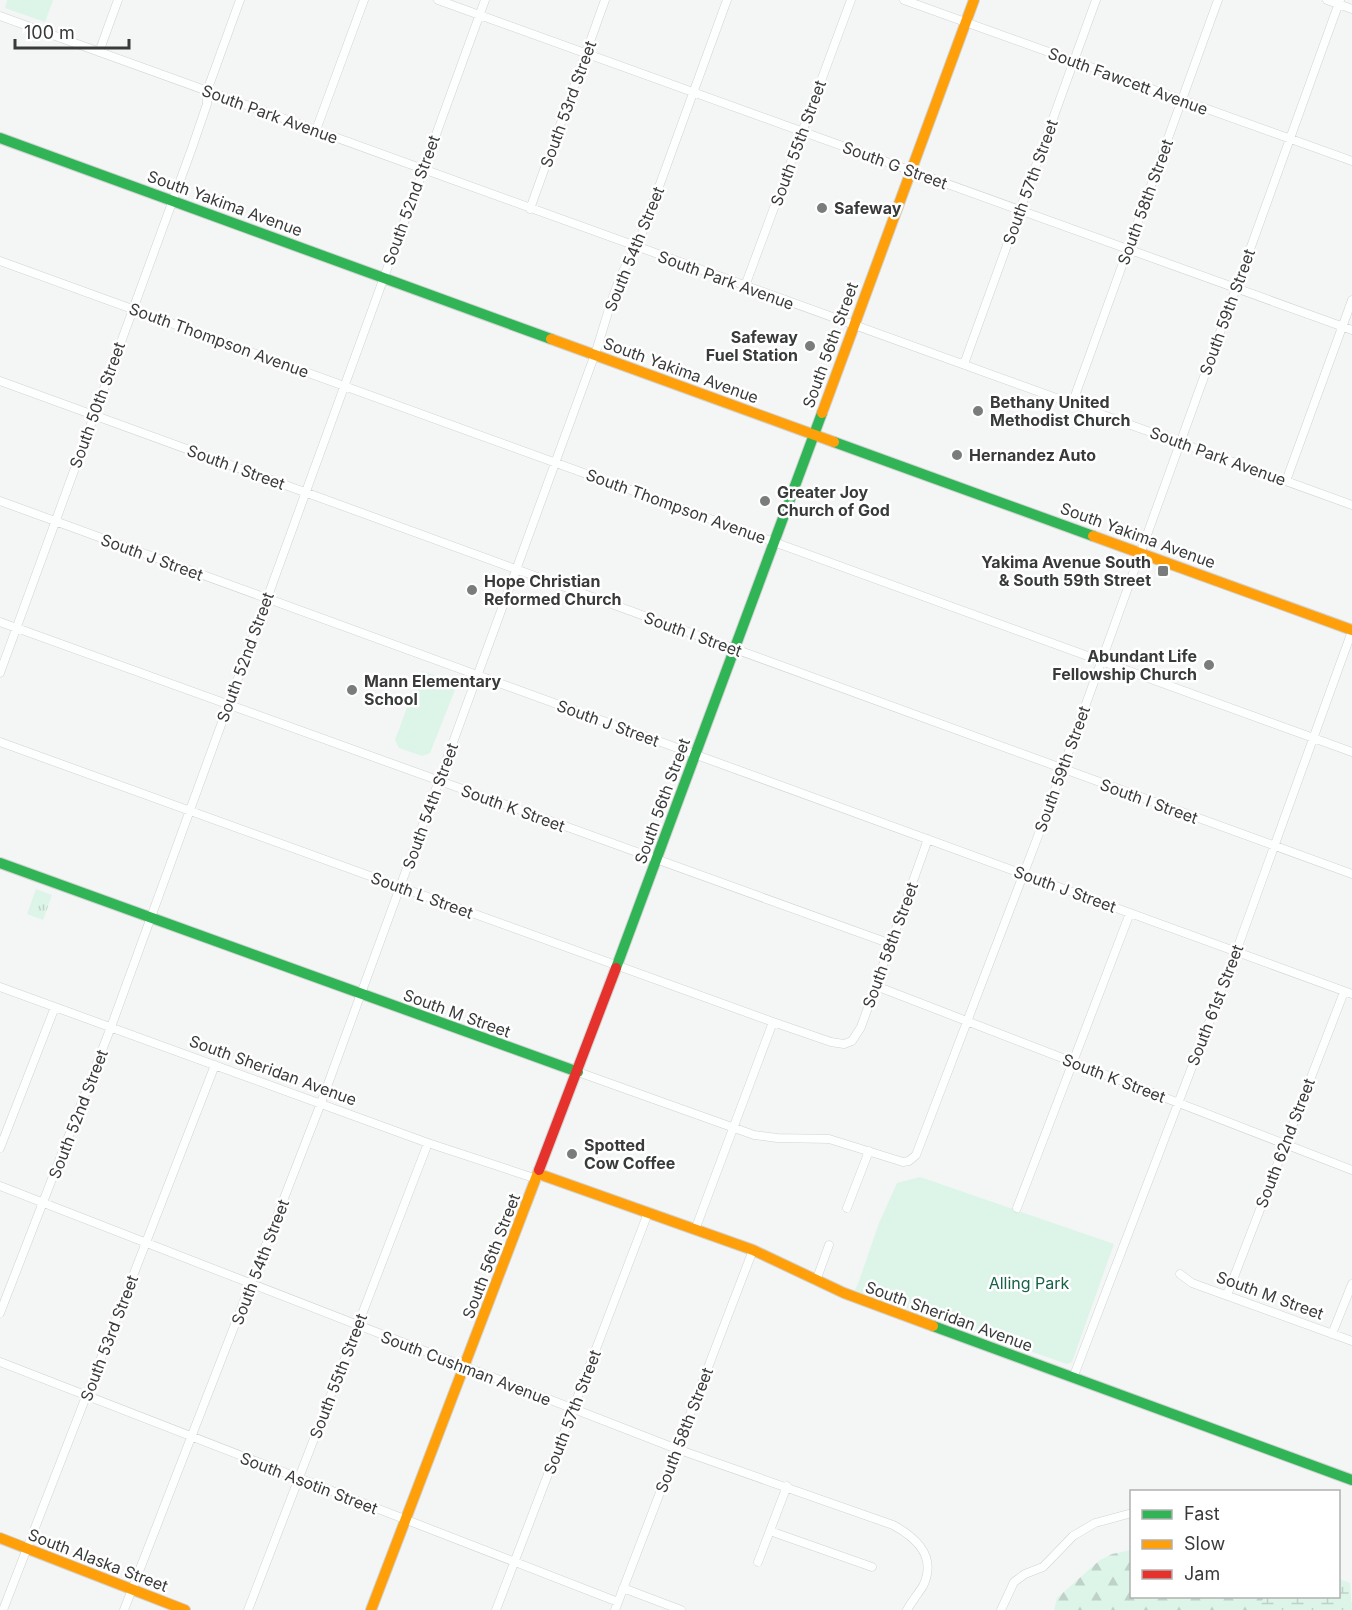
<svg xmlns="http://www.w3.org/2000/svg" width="1352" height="1610" viewBox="0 0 1352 1610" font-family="Inter,sans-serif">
<defs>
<pattern id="grass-tufts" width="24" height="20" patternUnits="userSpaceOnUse" patternTransform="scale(1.5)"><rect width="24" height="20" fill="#ddf4e9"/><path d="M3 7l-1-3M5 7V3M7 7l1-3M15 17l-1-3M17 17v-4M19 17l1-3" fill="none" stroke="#bed2c9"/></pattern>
<pattern id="forest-firs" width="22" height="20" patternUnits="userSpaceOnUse" patternTransform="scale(1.5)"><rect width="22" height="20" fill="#ddf4e9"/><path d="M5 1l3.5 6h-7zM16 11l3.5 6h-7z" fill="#bed2c9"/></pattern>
<pattern id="wetland-marsh" width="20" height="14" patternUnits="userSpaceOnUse" patternTransform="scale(1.5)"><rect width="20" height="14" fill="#ddf4e9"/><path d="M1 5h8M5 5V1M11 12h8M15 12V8" fill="none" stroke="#bed2c9"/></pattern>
</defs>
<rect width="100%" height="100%" fill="#f3f6f5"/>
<path fill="url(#grass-tufts)" d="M36 889 52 895 43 920 27 914Z"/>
<path fill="url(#forest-firs)" d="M1131 1550 1132 1596 1264 1597 1258 1610H1054L1057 1598 1100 1560 1112 1554Z"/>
<path fill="url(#wetland-marsh)" d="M1339 1579 1350 1583 1352 1610H1258L1264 1597 1338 1596Z"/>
<path fill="#ddf4e9" d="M7 0H53L45 22 5 8Z
M423 671 452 682 455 690 430 753 422 756 399 748 395 740 419 675Z
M920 1177 1114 1244 1072 1362 1067 1364 855 1290 859 1281 879 1223 897 1183Z"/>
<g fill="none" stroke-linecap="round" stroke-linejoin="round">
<g stroke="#d1d3d3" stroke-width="9">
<path id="street" d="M438 0 1352 330
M904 0 1352 161
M1327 0 1352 9
M0 16 1352 505
M99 52 118 0
M316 130 364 0
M530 209 605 0
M0 261 1352 752
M745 286 851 0
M964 364 1096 0
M0 381 1352 874
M1072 404 1218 0
M1286 481 1352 300
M0 501 1352 994
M0 622 891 944
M0 673 192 148 207 104V91L240 0
M0 742 773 1022 831 1042 844 1044 852 1041 861 1027 928 839
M876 986 1352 1170
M0 987 428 1143 537 1179
M578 1072 754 1135 777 1138 829 1139 903 1162 909 1161 916 1155 1043 823 1340 0
M0 1148 55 1007
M0 1186 677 1449 893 1525C917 1538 937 1557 923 1586 918 1594 912 1601 907 1610
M847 1208 869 1151
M1017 1208 1130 913
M695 1230 773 1022
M1180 1274 1192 1283 1352 1341
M816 1281 829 1245
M1227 1295 1344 992
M0 1313 111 1027 485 0
M1332 1334 1352 1284
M0 1362 618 1602
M1073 1378 1236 952 1352 631
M770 1531 872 1567
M758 1562 787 1486
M623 1588 681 1610
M3 1610 215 1065
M124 1610 321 1103 595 354C607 319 615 278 637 247L727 0
M248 1610 428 1143
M496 1610 648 1213
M615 1610 753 1250
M1001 1610 1014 1582 1025 1574 1043 1567 1073 1536 1095 1523 1132 1513"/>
</g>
<g stroke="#d1d3d3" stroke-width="12">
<path id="fast" d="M0 138 551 339
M834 442 1093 536
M0 863 578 1072
M616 968 822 413
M933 1326 1352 1480"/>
</g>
<g stroke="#d1d3d3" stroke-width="12">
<path id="slow" d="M551 339 834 442
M822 413 974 0
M1093 536 1352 630
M539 1174 753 1250 844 1293 933 1326
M0 1538 185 1610
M371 1610 539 1170"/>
</g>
<g stroke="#d1d3d3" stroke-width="12">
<path id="jam" d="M539 1170 616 968"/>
</g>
<use href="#street" stroke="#fdfefe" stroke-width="8"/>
<use href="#fast" stroke="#30b455" stroke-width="10"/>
<use href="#slow" stroke="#ff9f0a" stroke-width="10"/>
<use href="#jam" stroke="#e5322d" stroke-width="10"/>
</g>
<g fill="#7a7c7b" stroke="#fff" stroke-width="2">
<circle cx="822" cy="208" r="6"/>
<circle cx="810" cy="346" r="6"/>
<circle cx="978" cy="411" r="6"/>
<circle cx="957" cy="455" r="6"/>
<circle cx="765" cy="501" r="6"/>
<rect x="1157" y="565" width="12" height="12" rx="3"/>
<circle cx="472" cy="590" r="6"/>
<circle cx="1209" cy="665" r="6"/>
<circle cx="352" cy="690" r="6"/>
<circle cx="572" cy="1154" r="6"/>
</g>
<g text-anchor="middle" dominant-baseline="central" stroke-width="5" stroke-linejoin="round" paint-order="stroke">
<g font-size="16" fill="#393b3a" stroke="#fff">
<text transform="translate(1128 81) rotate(20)">South Fawcett Avenue</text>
<text transform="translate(568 104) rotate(-70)">South 53rd Street</text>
<text transform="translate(270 114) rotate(20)">South Park Avenue</text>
<text transform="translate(798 143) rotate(-70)">South 55th Street</text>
<text transform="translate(895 165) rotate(20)">South G Street</text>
<text transform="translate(1030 182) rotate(-70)">South 57th Street</text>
<text transform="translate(411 200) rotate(-70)">South 52nd Street</text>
<text transform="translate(1145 202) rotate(-70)">South 58th Street</text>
<text transform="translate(225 203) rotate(20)">South Yakima Avenue</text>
<text transform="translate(634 249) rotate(-68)">South 54th Street</text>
<text transform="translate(726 280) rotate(20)">South Park Avenue</text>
<text transform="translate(1227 312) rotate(-70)">South 59th Street</text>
<text transform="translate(219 340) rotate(20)">South Thompson Avenue</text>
<text transform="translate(830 345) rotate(-70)">South 56th Street</text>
<text transform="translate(681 370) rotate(20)">South Yakima Avenue</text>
<text transform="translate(97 405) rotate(-70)">South 50th Street</text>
<text transform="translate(1218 456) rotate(20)">South Park Avenue</text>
<text transform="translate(236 467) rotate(20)">South I Street</text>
<text transform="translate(676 506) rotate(20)">South Thompson Avenue</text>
<text transform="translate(1138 535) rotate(20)">South Yakima Avenue</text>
<text transform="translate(152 557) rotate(20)">South J Street</text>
<text transform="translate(693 634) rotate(20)">South I Street</text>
<text transform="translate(245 657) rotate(-70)">South 52nd Street</text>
<text transform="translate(608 723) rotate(20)">South J Street</text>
<text transform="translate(1062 769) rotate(-70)">South 59th Street</text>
<text transform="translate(662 801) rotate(-70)">South 56th Street</text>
<text transform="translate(1149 801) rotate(20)">South I Street</text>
<text transform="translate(430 806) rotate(-70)">South 54th Street</text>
<text transform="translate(513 808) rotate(20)">South K Street</text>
<text transform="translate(1065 889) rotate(20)">South J Street</text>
<text transform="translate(422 895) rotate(20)">South L Street</text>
<text transform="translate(890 945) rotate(-70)">South 58th Street</text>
<text transform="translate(1215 1005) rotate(-69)">South 61st Street</text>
<text transform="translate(457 1013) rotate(20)">South M Street</text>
<text transform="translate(273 1070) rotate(20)">South Sheridan Avenue</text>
<text transform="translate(1114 1078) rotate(21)">South K Street</text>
<text transform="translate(78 1114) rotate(-69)">South 52nd Street</text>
<text transform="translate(1285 1143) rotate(-69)">South 62nd Street</text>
<text transform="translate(491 1256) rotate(-69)">South 56th Street</text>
<text transform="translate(260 1262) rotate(-69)">South 54th Street</text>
<text transform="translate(1270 1295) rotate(20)">South M Street</text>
<text transform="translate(949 1316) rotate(20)">South Sheridan Avenue</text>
<text transform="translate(109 1338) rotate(-69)">South 53rd Street</text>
<text transform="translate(466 1368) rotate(21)">South Cushman Avenue</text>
<text transform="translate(338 1376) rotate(-69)">South 55th Street</text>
<text transform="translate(572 1412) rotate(-69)">South 57th Street</text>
<text transform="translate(684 1430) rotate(-69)">South 58th Street</text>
<text transform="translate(309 1483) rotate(21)">South Asotin Street</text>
<text transform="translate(98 1560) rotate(21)">South Alaska Street</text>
</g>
<g font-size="16" font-weight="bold" fill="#393b3a" stroke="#fff" text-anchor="start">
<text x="834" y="208">Safeway</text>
<text x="798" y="337" text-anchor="end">Safeway<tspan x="798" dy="18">Fuel Station</tspan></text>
<text x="990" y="402">Bethany United<tspan x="990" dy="18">Methodist Church</tspan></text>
<text x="969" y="455">Hernandez Auto</text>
<text x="777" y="492">Greater Joy<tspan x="777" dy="18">Church of God</tspan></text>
<text x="1151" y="562" text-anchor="end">Yakima Avenue South<tspan x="1151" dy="18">&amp; South 59th Street</tspan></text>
<text x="484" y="581">Hope Christian<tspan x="484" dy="18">Reformed Church</tspan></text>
<text x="1197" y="656" text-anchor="end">Abundant Life<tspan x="1197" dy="18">Fellowship Church</tspan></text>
<text x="364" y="681">Mann Elementary<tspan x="364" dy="18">School</tspan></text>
<text x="584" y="1145">Spotted<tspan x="584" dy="18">Cow Coffee</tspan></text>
</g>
<g font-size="16" fill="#166247" stroke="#fff">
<text x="1029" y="1283">Alling Park</text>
</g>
</g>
<rect x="1130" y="1490" width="210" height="108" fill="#ffffff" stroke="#b0b1b0" stroke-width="1.5"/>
<rect x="1142" y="1510" width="30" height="9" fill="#30b455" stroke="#b0b1b0" stroke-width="1.5"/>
<text x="1184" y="1520" font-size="18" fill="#393b3a">Fast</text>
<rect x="1142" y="1540" width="30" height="9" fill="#ff9f0a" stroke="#b0b1b0" stroke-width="1.5"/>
<text x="1184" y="1550" font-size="18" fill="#393b3a">Slow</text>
<rect x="1142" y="1570" width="30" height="9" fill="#e5322d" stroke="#b0b1b0" stroke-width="1.5"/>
<text x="1184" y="1580" font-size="18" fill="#393b3a">Jam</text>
<path d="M15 39v9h114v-9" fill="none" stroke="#393b3a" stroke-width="3"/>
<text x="24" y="39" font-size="18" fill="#393b3a" stroke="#ffffff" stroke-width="4.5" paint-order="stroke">100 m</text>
</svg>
